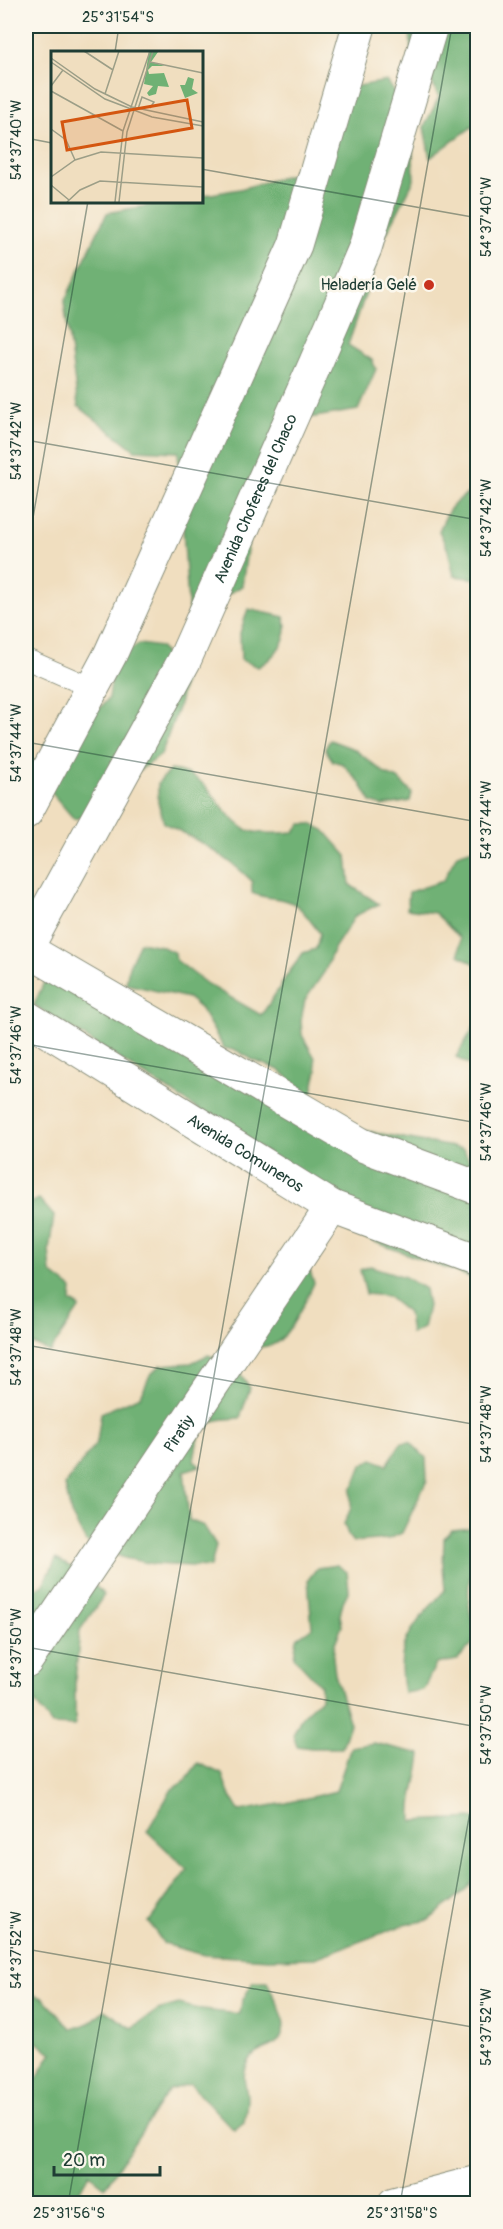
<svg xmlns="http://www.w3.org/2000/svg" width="503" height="2229" viewBox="0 0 503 2229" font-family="Pangolin,sans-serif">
<rect width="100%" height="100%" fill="#fbf7ec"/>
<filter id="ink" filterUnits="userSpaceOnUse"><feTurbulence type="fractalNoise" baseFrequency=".0167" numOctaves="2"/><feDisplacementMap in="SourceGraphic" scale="12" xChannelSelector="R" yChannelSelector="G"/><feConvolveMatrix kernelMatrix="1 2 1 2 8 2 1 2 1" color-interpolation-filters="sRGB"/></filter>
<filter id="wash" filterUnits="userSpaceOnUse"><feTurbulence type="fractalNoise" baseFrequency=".008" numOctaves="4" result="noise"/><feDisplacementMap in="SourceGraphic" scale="24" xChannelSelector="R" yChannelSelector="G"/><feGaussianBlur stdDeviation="1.35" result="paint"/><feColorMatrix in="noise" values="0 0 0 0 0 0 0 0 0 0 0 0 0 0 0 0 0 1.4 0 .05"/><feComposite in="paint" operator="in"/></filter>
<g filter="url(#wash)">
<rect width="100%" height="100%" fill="#f0debf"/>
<path fill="#6fb174" stroke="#477754" stroke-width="1.5" d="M410 26H477V123L430 158 424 127 439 97 428 74 411 50Z
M387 81 411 117 414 180 385 237 348 345 372 360 376 369 358 410 290 421 253 507 242 586 189 618 178 452 135 450 78 406 64 302 107 213 174 201H201V196L240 189 308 170 347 88Z
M469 493 477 498V579L454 576 448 550 439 531C447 513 450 504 469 493Z
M248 609 284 617C292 638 274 658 258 667L241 660 240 633Z
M139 644 160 647 184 681 179 705 161 755 114 788 104 812 74 819 50 791 80 730 109 698 114 660Z
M330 740 354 749 386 774 398 779 412 793 410 801 382 806 371 802 360 783 343 764 333 761 325 749Z
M170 770C209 774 211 800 236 822 240 825 244 829 247 830 261 835 280 833 294 832L301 824H311L324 830 347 856 350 885 379 904 355 916 333 950 325 971 305 1000 301 1020 302 1035 315 1058 317 1071 311 1096 279 1070 253 1060 238 1051 224 1048 201 1009 188 998 126 984 129 966 140 942 161 946 175 953 176 960 207 984 261 1015C270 1004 275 994 283 982 288 972 297 963 303 953L316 949 320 933C311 923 302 906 290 902 277 897 266 899 252 893V881C227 856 196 839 164 823L158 802V783Z
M473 849H478L477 965 459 955 460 938 435 913 407 909 409 892 443 881 457 854Z
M48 973 339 1126 463 1149 477 1173V1280L348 1232 302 1175 34 1005Z
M477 1022 478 1070H477L456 1057Z
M39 1199 54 1216 49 1250 51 1273 72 1289 71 1302 80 1307 50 1352 26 1341V1209L29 1204Z
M370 1266 405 1277 425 1289 428 1306 423 1328 411 1334 408 1313 387 1296 366 1294 360 1270Z
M309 1269 314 1283C308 1297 288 1338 274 1344 271 1346 264 1346 260 1347L243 1333Z
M208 1355 234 1364 250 1388 240 1418C201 1420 200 1423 194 1461L200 1466 184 1471 189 1520 204 1526 216 1545 211 1567 154 1564 124 1558 86 1542 71 1514 65 1485 97 1442 101 1413 141 1396 150 1375 161 1365 191 1363Z
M410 1442 426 1458 427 1480 402 1533 388 1539 353 1542 349 1537 344 1524 351 1508V1489L355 1483 362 1465 373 1459 387 1465 401 1443Z
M471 1528C486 1549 472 1561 469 1583 468 1592 469 1608 471 1616 474 1625 478 1630 477 1639L457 1660 436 1664 423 1690 404 1693C393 1642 414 1625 445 1590L443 1567 444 1538 452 1530Z
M56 1559 84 1574 104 1595 80 1630 75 1680V1726L52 1725 31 1697 26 1693V1591L43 1586Z
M337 1565 347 1572 349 1590 343 1602 340 1615 342 1626 335 1643 333 1657 335 1674 350 1724 342 1748H311L297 1746 293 1735 302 1716 321 1698V1686L294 1657 297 1638 312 1628 308 1580 317 1568Z
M374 1743 421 1754C419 1777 410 1797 412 1821L477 1818V1875L467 1889 429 1920 404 1925 315 1958 269 1959 204 1955 164 1944 149 1922 187 1869 147 1831 172 1789 185 1781 198 1763 222 1774 229 1794 239 1811 286 1803 336 1791 351 1747Z
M253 1982H267C276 2000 298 2033 270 2047 261 2051 252 2053 248 2063 240 2082 247 2082 247 2099 247 2106 245 2114 244 2122L234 2130 190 2084 169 2090 105 2187 89 2174 73 2203H26V2089L38 2076 52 2053 26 2035V1993L43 1998 72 2029 90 2023 104 2010 132 2028 158 2010 179 2004 202 2010 240 2014 242 2001Z
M476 2017H477V2100L474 2037Z"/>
</g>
<g filter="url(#ink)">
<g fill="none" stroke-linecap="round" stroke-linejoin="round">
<g stroke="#888e7a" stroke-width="22">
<path id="service" d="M26 659 92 688"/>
</g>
<g stroke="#888e7a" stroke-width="35">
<g id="minor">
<path d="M26 949 362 1145 478 1188"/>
<path id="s1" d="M26 1017 332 1207 478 1261"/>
<path id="s2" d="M26 1661 332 1207"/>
<path d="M394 2204 478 2182"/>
</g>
</g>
<g stroke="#888e7a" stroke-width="35">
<g id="tertiary">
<path d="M26 812 110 655 295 245 359 26"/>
<path id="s3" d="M26 949 184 661 316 362 365 248 431 26"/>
</g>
</g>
<use href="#service" stroke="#fff" stroke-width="20"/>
<use href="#minor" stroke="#fff" stroke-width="33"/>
<use href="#tertiary" stroke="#fff" stroke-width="33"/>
</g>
</g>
<path fill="none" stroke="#1f3d34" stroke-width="1.5" stroke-opacity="0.45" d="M115 52 119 26M26 138 52 143M201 169 478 218M26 440 478 520M26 558 88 201M26 742 478 822M26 1044 478 1123M26 1345 478 1425M26 1647 478 1727M26 1949 478 2028M68 2204 452 26M400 2204 478 1767"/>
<circle fill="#c8321e" stroke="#fbf7ec" stroke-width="2" cx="429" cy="285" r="6"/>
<g text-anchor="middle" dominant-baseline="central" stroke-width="5" stroke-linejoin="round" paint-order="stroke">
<g font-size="16" fill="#1f3d34" stroke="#fbf7ec" text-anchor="end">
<text x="417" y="285">Heladería Gelé</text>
</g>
<g font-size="16" fill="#1f3d34" stroke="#fbf7ec">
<text stroke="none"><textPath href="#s3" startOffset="506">Avenida Choferes del Chaco</textPath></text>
<text stroke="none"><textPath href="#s1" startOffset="258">Avenida Comuneros</textPath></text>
<text stroke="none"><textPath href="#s2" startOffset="274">Piratiy</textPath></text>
</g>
</g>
<g transform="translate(51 51)">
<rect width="152" height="152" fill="#f0debf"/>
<path d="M98 0 107 1 100 11 114 15H101L97 19 98 23 113 22 118 36 107 35 105 43 98 45 96 42 102 35 93 33ZM137 26 143 28 141 38 147 42 134 47 129 34H134Z" fill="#6fb174"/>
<path fill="none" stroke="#9c9e87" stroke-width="1.5" d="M33 0 62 19M0 7 44 38 81 56 152 71M0 11 54 48 101 66 152 75M99 11 152 22M0 35 12 19M0 40 72 80M54 43 68 0M87 58 91 46 103 51 99 57M0 78 15 89 24 109M0 126 24 109 50 101 152 107M0 134 18 149M16 151 29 139 49 130 152 136M64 151 72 80 99 0M68 151 76 81 102 0M151 151 152 122"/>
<path fill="#d45610" fill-opacity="0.15" stroke="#d45610" stroke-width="3" d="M136 49 141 77 16 99 11 71Z"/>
<rect width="152" height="152" fill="none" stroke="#1f3d34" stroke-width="3"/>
</g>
<rect width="503" height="2229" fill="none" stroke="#fbf7ec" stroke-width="66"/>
<path d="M54 2166v9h106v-9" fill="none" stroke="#1f3d34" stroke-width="3"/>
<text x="63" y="2166" font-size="18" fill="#1f3d34" stroke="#fbf7ec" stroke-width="4.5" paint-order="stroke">20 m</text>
<rect x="33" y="33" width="437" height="2163" fill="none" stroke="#1f3d34" stroke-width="2"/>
<g font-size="15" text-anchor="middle" fill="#1f3d34">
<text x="118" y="22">25°31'54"S</text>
<text transform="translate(16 140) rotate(-90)" y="5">54°37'40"W</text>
<text transform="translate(486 217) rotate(-90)" y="5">54°37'40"W</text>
<text transform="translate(16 441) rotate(-90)" y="5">54°37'42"W</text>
<text transform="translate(486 518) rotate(-90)" y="5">54°37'42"W</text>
<text transform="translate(16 743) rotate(-90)" y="5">54°37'44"W</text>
<text transform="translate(486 820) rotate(-90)" y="5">54°37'44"W</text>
<text transform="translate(16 1045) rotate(-90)" y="5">54°37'46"W</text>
<text transform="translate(486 1122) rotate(-90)" y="5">54°37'46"W</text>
<text transform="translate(16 1347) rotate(-90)" y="5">54°37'48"W</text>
<text transform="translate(486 1424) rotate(-90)" y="5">54°37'48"W</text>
<text transform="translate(16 1648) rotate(-90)" y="5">54°37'50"W</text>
<text transform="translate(486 1725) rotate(-90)" y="5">54°37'50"W</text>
<text transform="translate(16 1950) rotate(-90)" y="5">54°37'52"W</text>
<text transform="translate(486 2027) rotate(-90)" y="5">54°37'52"W</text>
<text x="69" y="2218">25°31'56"S</text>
<text x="402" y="2218">25°31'58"S</text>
</g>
</svg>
